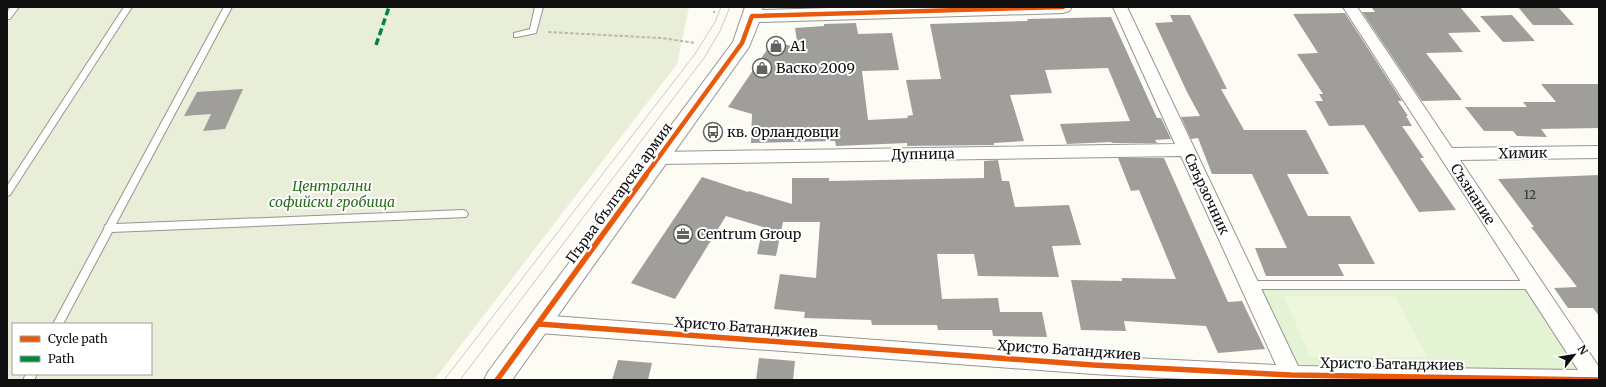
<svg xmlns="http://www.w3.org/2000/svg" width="1606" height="387" viewBox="0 0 1606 387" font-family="Merriweather,serif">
<rect width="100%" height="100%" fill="#fcfbf4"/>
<path fill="#e4f3d3" d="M1249 285H1533L1596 380 1291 375Z"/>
<path fill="#e8eed7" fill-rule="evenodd" d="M7 7H689L677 64 434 380H7ZM13 324H151V374H13Z"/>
<path fill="#eef7dd" d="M1284 296H1395L1427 357H1310Z"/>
<path fill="#a09e9a" d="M1460 7 1481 32 1448 33 1463 52 1426 53 1462 100 1422 101 1362 12H1375L1372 8Z
M1518 7H1558L1574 25H1533Z
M1345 13 1402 101H1398L1408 116H1406L1412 126H1402L1424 158H1420L1456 210 1419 212 1364 125 1329 126 1315 101H1323L1319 94H1323L1297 54 1318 53 1293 14Z
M1170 15H1190L1227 89H1221L1244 130H1306L1329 174H1287L1308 216H1350L1375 264H1338L1344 276H1266L1255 248H1287L1252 174H1212L1198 138 1191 139 1181 117 1200 116 1187 92 1155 23 1173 22Z
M1512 15 1535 41 1503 42 1480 16Z
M1111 17 1157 118H1161L1171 139 1155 140 1157 143H1112L1111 142 1067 144 1060 124 1130 121 1108 68 1045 70 1052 93 1010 95 1024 141 994 143V145L907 146V143L836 146 835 141 751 143 752 114 728 107 773 41 798 48 795 28 824 26V24L856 23 858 34 892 33 899 70 862 71 868 120 908 118 907 116 913 115 906 80 941 79 930 24 1028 21 1027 19Z
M1541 84H1599V128L1541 129 1547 137 1517 136 1513 131H1484L1465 107H1527L1523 102H1556Z
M243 89 225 129 203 131 211 114 184 116 197 92Z
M1118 158H1164L1228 302 1242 301 1265 349 1218 353 1206 326 1124 321 1126 331 1081 330 1071 280 1122 281V278L1176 279 1139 190 1131 191Z
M998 160 1002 181H1009L1015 207 1069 205 1081 245 1052 246 1059 277 978 276 974 254H937L942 299 998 298 1000 312H1042L1047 337 993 336 992 330H938L937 325H872L871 320 804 318 805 312 774 309 780 274 816 278 820 222H783L776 256 757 254 763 227 726 216 675 299 631 283 702 177 748 192 749 191 792 204V178H829V181L984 178V161Z
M1599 175V316L1593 308H1568L1554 288 1577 287 1531 227H1534L1498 179Z
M759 358 795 361 793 380H756Z
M618 360 652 363 648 380H612Z"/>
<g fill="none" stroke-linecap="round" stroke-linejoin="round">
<g stroke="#969592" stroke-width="2">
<path id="service" d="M11 7H19L10 19H7V12Z
M124 7H132L10 195 7 196V186Z
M224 7H232L116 224 463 210 466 211 468 214 466 217 112 232 63 324H53L104 229 105 225H106Z
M535 7H543L536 33 517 37H514V33L530 29Z
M1249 281H1533L1536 282 1538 285 1536 288 1533 289H1249L1246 288 1244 285 1246 282Z
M26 374H37L34 380H23Z"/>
</g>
<g stroke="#969592" stroke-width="2">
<path id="minor" d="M1113 7H1127L1298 366 1578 370 1343 7H1357L1452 148 1599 146V158L1460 160 1599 367V380H1203L1093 374 539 333 532 330 529 324 532 318 539 315 1093 356 1276 365 1181 156 659 164 653 163 650 158 653 153 659 152 1175 144Z"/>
</g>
<g stroke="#969592" stroke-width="2">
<path id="tertiary" d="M745 7H763L762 10 864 7H1072L1069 11 1063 13 759 22 749 47 512 380H484L488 372 733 42Z"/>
</g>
<path stroke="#b9b9b8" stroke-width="2" stroke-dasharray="3.5 2" stroke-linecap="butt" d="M713 12H715
M548 32 661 38 696 43"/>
<use href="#service" fill="#fffefd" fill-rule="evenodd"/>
<use href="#minor" fill="#fffefd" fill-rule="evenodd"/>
<use href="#tertiary" fill="#fffefd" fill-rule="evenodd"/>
<path stroke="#d9c5c4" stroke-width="1" d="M444 380 695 54 715 22 721 7
M460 380 704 58 720 31 730 7"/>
<path stroke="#00873e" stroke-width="3.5" stroke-dasharray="7 3.5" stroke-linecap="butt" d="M376 45 389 7"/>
<g stroke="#fff" stroke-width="6">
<path id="cycleway-far1" d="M645 176 742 43 752 16 1063 7"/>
</g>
<g stroke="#fff" stroke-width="8">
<path id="cycleway" d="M539 324 1093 365 1291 375 1598 380
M497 380 646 175"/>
</g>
<use href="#cycleway-far1" stroke="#e8590c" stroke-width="4.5"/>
<use href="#cycleway" stroke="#e8590c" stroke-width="5.5"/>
</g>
<defs>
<g id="shop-ring" transform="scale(1)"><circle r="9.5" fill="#fff" stroke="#62625f" stroke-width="1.5"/><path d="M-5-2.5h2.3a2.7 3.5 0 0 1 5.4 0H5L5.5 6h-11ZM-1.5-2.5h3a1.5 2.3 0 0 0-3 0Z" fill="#62625f"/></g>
<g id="bus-ring" transform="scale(1)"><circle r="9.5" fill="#fff" stroke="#62625f" stroke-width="1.5"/><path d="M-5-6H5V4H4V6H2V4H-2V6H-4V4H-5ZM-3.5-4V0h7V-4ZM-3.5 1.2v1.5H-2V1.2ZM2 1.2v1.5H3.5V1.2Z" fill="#62625f"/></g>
<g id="office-ring" transform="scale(1)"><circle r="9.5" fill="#fff" stroke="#62625f" stroke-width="1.5"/><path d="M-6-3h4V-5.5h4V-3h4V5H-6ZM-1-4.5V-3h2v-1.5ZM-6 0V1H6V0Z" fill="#62625f"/></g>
</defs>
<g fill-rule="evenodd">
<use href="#shop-ring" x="776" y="46"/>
<use href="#shop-ring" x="762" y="68"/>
<use href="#bus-ring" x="713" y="132"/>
<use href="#office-ring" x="683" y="234"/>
</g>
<g text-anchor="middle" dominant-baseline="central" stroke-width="4" stroke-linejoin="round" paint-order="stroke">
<g font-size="12" fill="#333332">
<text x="1530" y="194">12</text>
</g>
<g font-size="14" fill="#0f0f0f" stroke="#fff" text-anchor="start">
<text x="790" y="46">A1</text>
<text x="776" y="68">Васко 2009</text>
<text x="727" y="132">кв. Орландовци</text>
<text x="697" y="234">Centrum Group</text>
</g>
<g font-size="14" fill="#0f0f0f" stroke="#fff">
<text transform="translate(1523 153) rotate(-1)">Химик</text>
<text transform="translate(923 154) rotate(-1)">Дупница</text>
<text transform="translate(619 193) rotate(-54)">Първа българска армия</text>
<text transform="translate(1207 194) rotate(65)">Свързочник</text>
<text transform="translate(1473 194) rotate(57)">Съзнание</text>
<text transform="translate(746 327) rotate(4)">Христо Батанджиев</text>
<text transform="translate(1069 350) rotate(4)">Христо Батанджиев</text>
<text transform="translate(1392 364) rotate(1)">Христо Батанджиев</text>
</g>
<g font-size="14" font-style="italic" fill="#286c1a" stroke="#fff">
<text x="332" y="186">Централни<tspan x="332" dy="16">софийски гробища</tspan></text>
</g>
</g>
<rect width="1606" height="387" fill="none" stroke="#0f0f0f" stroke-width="16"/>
<rect x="12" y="323" width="140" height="52" fill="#ffffff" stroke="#9f9f9f"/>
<rect x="20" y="336" width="20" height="6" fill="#e8590c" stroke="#9f9f9f"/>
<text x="48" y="343" font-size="12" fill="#0f0f0f">Cycle path</text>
<rect x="20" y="356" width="20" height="6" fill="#00873e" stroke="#9f9f9f"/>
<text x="48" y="363" font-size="12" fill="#0f0f0f">Path</text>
<g transform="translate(1574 355) rotate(59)" stroke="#ffffff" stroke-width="3" paint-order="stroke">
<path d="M0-3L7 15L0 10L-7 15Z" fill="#0f0f0f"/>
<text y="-6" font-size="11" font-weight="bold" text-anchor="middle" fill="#0f0f0f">N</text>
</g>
</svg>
